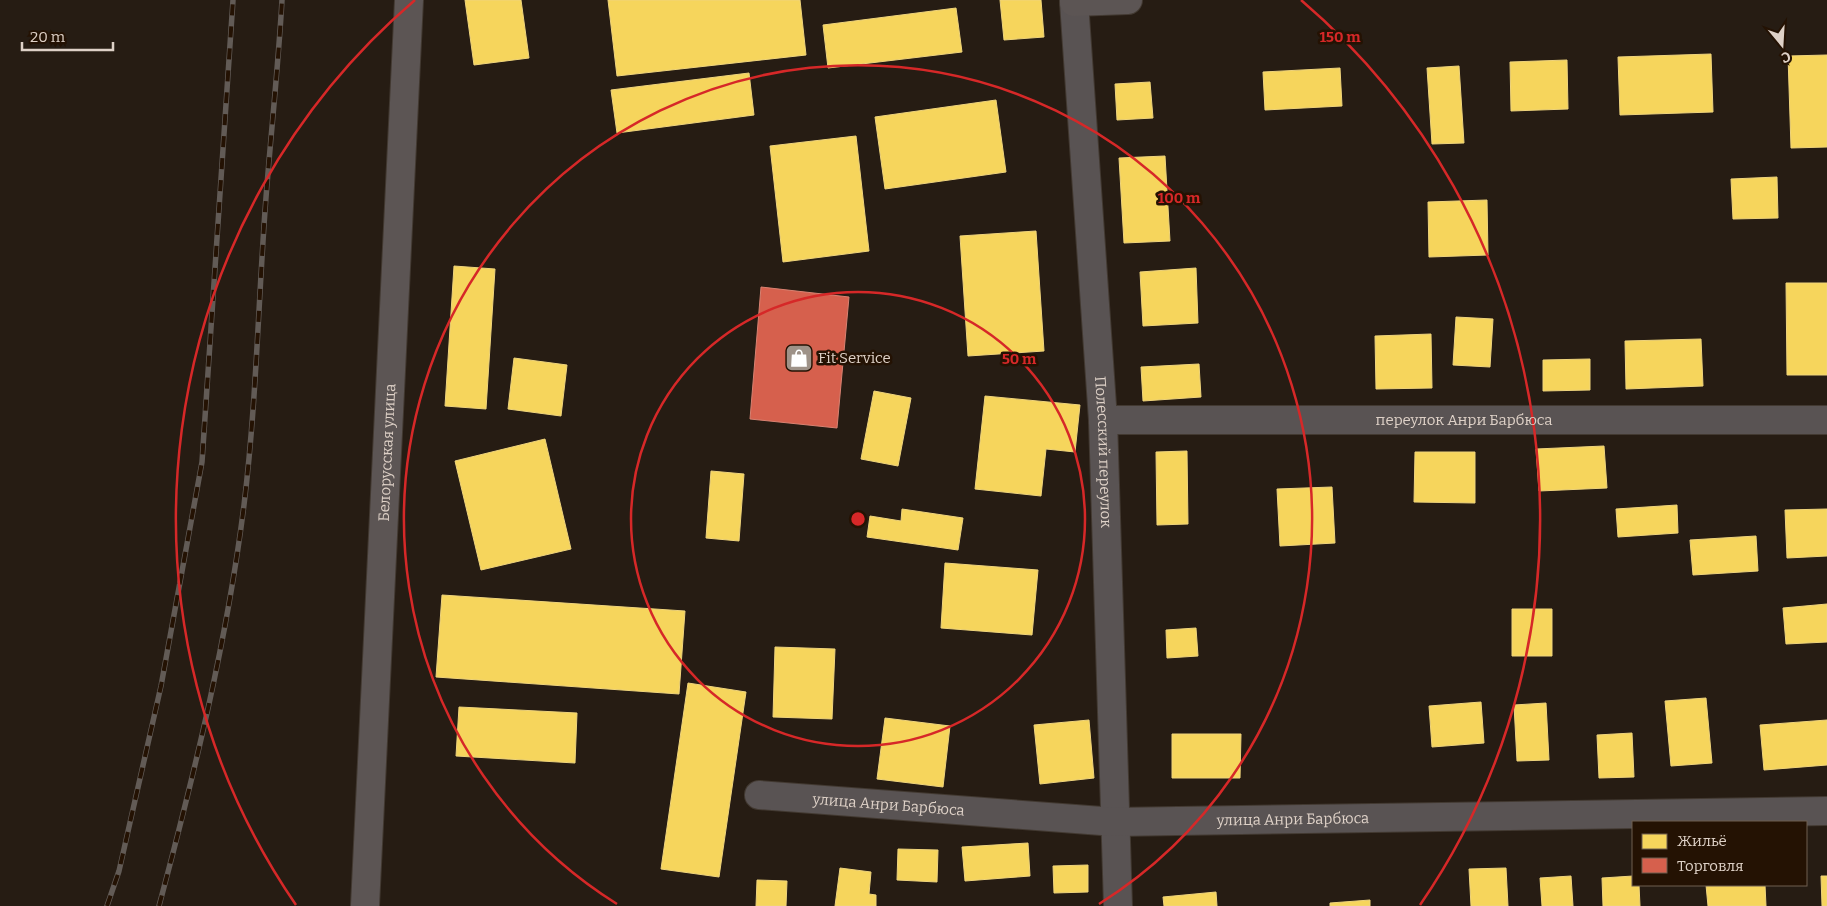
<svg xmlns="http://www.w3.org/2000/svg" width="1827" height="906" viewBox="0 0 1827 906" font-family="Bitter,serif">
<rect width="100%" height="100%" fill="#261c13"/>
<path fill="#f6d55c" stroke="#efd47c" d="M465 0H521L529 58 474 65Z
M608 0H800L806 55 617 76Z
M1000 0H1041L1044 37 1004 40Z
M956 8 962 52 828 68 823 25Z
M1711 54 1713 112 1620 115 1618 57Z
M1827 55V147L1791 148 1788 56Z
M1567 60 1568 109 1511 111 1510 62Z
M1459 66 1464 143 1432 144 1427 68Z
M1340 68 1342 106 1265 110 1263 72Z
M749 73 754 115 617 133 611 90Z
M1150 82 1153 118 1117 120 1115 84Z
M996 100 1006 172 885 189 875 117Z
M856 136 869 251 783 262 770 146Z
M1165 156 1170 241 1124 243 1119 158Z
M1777 177 1778 218 1733 219 1731 179Z
M1487 200 1488 255 1429 257 1428 202Z
M1036 231 1044 351 968 356 960 236Z
M454 266 495 269 486 409 445 406Z
M1196 268 1198 323 1143 326 1140 272Z
M1786 283H1827V375H1787Z
M1456 317 1493 319 1490 367 1453 365Z
M1431 334 1432 388 1376 389 1375 336Z
M1701 339 1703 386 1626 389 1625 341Z
M514 358 567 365 561 416 508 409Z
M1590 359V390L1543 391V360Z
M1199 364 1201 397 1143 401 1141 367Z
M874 391 911 398 898 466 861 459Z
M985 396 1080 405 1075 452 1046 449 1041 496 975 489Z
M545 439 571 549 481 570 455 461Z
M1604 446 1607 488 1539 491 1536 449Z
M1187 451 1188 524 1157 525 1156 452Z
M1415 452H1475V503L1414 502Z
M711 471 744 474 739 541 706 538Z
M1332 487 1335 543 1280 546 1277 489Z
M1677 505 1678 533 1618 537 1616 509Z
M902 509 963 518 958 550 867 537 870 516 901 521Z
M1827 509V556L1787 558 1785 510Z
M1756 536 1758 571 1693 575 1690 540Z
M945 563 1038 570 1032 635 941 628Z
M442 595 685 611 679 694 436 677Z
M1827 604V642L1786 644 1783 608Z
M1512 609H1552V656H1512Z
M1196 628 1198 656 1167 658 1166 630Z
M775 647 835 649 832 719 773 717Z
M688 683 746 692 719 877 661 869Z
M1706 698 1712 763 1671 766 1665 701Z
M1481 702 1484 743 1432 747 1429 706Z
M1546 703 1549 760 1517 761 1514 705Z
M459 707 577 713 575 763 456 756Z
M885 718 950 726 943 787 877 779Z
M1089 720 1094 778 1040 784 1034 725Z
M1827 720V765L1764 770 1760 725Z
M1632 733 1634 777 1599 778 1597 735Z
M1172 734H1241L1240 778H1172Z
M1028 843 1030 876 965 881 962 847Z
M898 849 938 850 937 882 897 880Z
M1088 865V892L1054 893 1053 866Z
M840 868 871 872 869 894 876 895V906H835Z
M1506 868 1508 906H1471L1469 869Z
M1571 876 1573 906H1542L1540 878Z
M1633 876V885H1639L1640 906H1603L1602 878Z
M1821 876H1827V906H1822Z
M757 880 787 881 786 906H756Z
M1706 885H1765L1766 906H1708Z
M1216 892 1217 906H1164L1163 897Z
M1370 900V906H1330V903Z"/>
<path fill="#d6604d" stroke="#d88272" d="M761 287 849 297 837 428 750 419Z"/>
<g fill="none" stroke-linecap="round" stroke-linejoin="round">
<g stroke="#423931" stroke-width="30">
<g id="street">
<path id="s1" d="M1074 2 1103 420 1118 906"/>
<path id="s2" d="M1103 420H1827"/>
<path id="s3" d="M759 795 1115 822 1827 811"/>
</g>
</g>
<g stroke="#423931" stroke-width="30">
<g id="secondary">
<path d="M1074 0V2L1128 0"/>
<path id="s4" d="M365 906 409 0"/>
</g>
</g>
<use href="#street" stroke="#595353" stroke-width="28"/>
<use href="#secondary" stroke="#5c5554" stroke-width="28"/>
<g stroke="#625b56" stroke-width="5.5">
<path id="rail" d="M107 906 119 871 161 686 202 462 233 0
M159 906C194 775 227 641 244 505 256 407 258 309 265 211 270 141 278 71 282 0"/>
</g>
<use href="#rail" stroke="#241203" stroke-width="4" stroke-dasharray="11" stroke-linecap="butt"/>
</g>
<g fill="none" stroke="#d62828" stroke-width="2.5">
<circle cx="858" cy="519" r="227"/>
<path d="M617 904A454 454 0 1 1 1099 904"/>
<path d="M296 905A682 682 0 0 1 415 0M1301 0A682 682 0 0 1 1420 905"/>
</g>
<defs>
<g id="shop-square" transform="scale(1.4375)"><rect x="-9" y="-9" width="18" height="18" rx="4" fill="#9e9288" stroke="#241203"/><path d="M-5-2.5h2.3a2.7 3.5 0 0 1 5.4 0H5L5.5 6h-11ZM-1.5-2.5h3a1.5 2.3 0 0 0-3 0Z" fill="#fff"/></g>
</defs>
<g fill-rule="evenodd">
<use href="#shop-square" x="799" y="358"/>
</g>
<g text-anchor="middle" dominant-baseline="central" stroke-width="5" stroke-linejoin="round" paint-order="stroke">
<g font-size="15" fill="#ded1c7" stroke="#241203" text-anchor="start">
<text x="818" y="358">Fit Service</text>
</g>
<g font-size="15" fill="#ded1c7" stroke="#241203">
<text stroke="none"><textPath href="#s2" startOffset="361">переулок Анри Барбюса</textPath></text>
<text stroke="none"><textPath href="#s4" startOffset="454">Белорусская улица</textPath></text>
<text stroke="none"><textPath href="#s1" startOffset="451">Полесский переулок</textPath></text>
<text stroke="none"><textPath href="#s3" startOffset="130">улица Анри Барбюса</textPath></text>
<text stroke="none"><textPath href="#s3" startOffset="535">улица Анри Барбюса</textPath></text>
</g>
</g>
<circle cx="858" cy="519" r="8" fill="#d62828" stroke="#241203" stroke-width="2.5"/>
<g font-size="15" text-anchor="middle" font-weight="bold" fill="#d62828" stroke="#241203" stroke-width="5" stroke-linejoin="round" paint-order="stroke">
<text x="1340" y="42">150 m</text>
<text x="1179" y="203">100 m</text>
<text x="1019" y="364">50 m</text>
</g>
<rect x="1632" y="821" width="175" height="65" fill="#241203" stroke="#6e5e51"/>
<rect x="1642" y="834" width="25" height="15" fill="#f6d55c" stroke="#6e5e51"/>
<text x="1677" y="846" font-size="15" fill="#ded1c7">Жильё</text>
<rect x="1642" y="858" width="25" height="15" fill="#d6604d" stroke="#6e5e51"/>
<text x="1677" y="871" font-size="15" fill="#ded1c7">Торговля</text>
<g transform="translate(1782 45) rotate(162)" stroke="#241203" stroke-width="4" paint-order="stroke">
<path d="M0-4L9 19L0 12L-9 19Z" fill="#ded1c7"/>
<text y="-8" font-size="14" font-weight="bold" text-anchor="middle" fill="#ded1c7">С</text>
</g>
<path d="M22 42v8h91v-8" fill="none" stroke="#ded1c7" stroke-width="2.5"/>
<text x="30" y="42" font-size="15" fill="#ded1c7" stroke="#241203" stroke-width="4" paint-order="stroke">20 m</text>
</svg>
